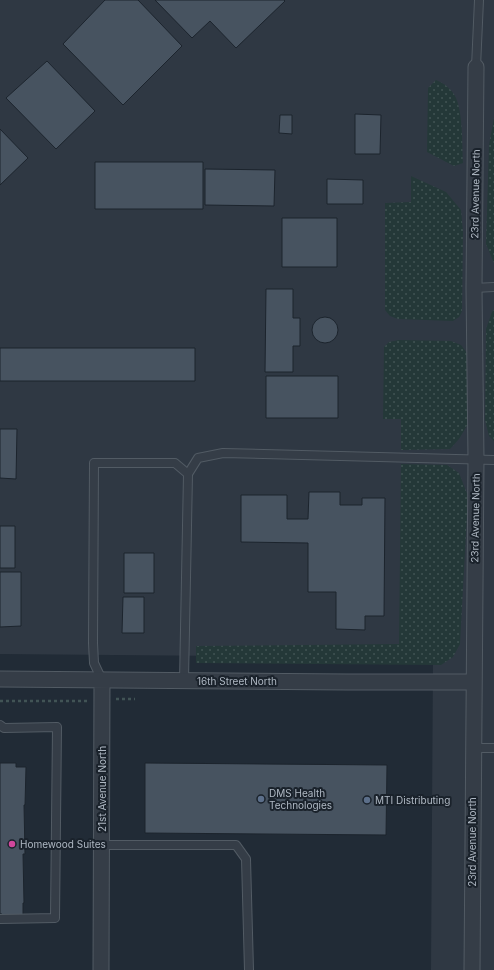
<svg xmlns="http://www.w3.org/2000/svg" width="494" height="970" viewBox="0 0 494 970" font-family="Inter,sans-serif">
<defs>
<pattern id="grass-dots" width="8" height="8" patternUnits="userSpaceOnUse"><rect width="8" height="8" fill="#243838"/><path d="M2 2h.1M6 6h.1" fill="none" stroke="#415353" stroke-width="1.8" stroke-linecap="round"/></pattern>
</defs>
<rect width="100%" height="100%" fill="#212b36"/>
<path fill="#2f3843" d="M0 0H494V970H431L433 658 0 654Z"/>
<path fill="url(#grass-dots)" d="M436 80C445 84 452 89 456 98 463 114 462 145 463 163L454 166 427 152 428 88Z
M494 118V263L486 244 489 145Z
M411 176 446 192 461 210 463 232 462 311 459 317 453 321 398 319 390 316 385 310V203L411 202Z
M494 310V441L489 436 485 420 486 329 492 312Z
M399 340 451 341 461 345 467 353 468 424 459 439 450 449 401 450V419H383L384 347 389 342Z
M401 464 447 465 459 473 468 496 460 644 453 657 441 665 196 663V646L399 644Z"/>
<path fill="#475360" stroke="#1c242d" d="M105 0H138L182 46 123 105 63 44Z
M155 0H284L285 1 236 48 210 21 192 38Z
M47 61 95 111 56 149 6 98Z
M355 114 381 115 380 154H355Z
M280 115H292V134L279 133Z
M0 129 28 158 0 185Z
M95 162H203V209H95Z
M205 169 275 170 274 206 205 205Z
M327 179 363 180V204H327Z
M282 218H337V267H282Z
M266 289H293V318H300V346H293V372H265Z
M312 330a13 13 0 1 1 26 0a13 13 0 1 1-26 0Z
M0 348H195V381H0Z
M266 376H338V418H266Z
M0 429H17L16 479 0 478Z
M309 492H340V505H362V498H385L384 616H365V630L336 629V592H308V543L241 542V495H287V519H308Z
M0 526H15V568H0Z
M124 553H154V593H124Z
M0 572H21V626L0 627Z
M123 597H144V633H122Z
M0 763H16V767H26L25 805H24L25 854H23L24 903H23V917H2V914H0Z
M145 763 387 765 386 835 145 833Z"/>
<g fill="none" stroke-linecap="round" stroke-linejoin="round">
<g stroke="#525b64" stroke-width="10">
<path id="service" d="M476 67 479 0
M474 288 494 287
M102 680 94 663 93 643 94 463H175L188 474
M184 681 188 474 198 458 223 453 494 460
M0 725 4 728 57 727 55 918 0 919
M473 748H494
M102 845H236L246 859 249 970"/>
</g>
<g stroke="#525b64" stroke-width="17">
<path id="minor" d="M0 679 348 682H474
M101 970 102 680
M472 970 476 459 474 288 476 67"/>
</g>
<path stroke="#415355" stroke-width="2.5" stroke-dasharray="3 3" stroke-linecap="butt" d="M116 699H135
M0 701H87"/>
<use href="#service" stroke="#353d47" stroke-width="8"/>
<use href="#minor" stroke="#353d47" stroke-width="15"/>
</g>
<g fill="#5c6f8a" stroke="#1a222b" stroke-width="1.5">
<circle cx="261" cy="799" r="4"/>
<circle cx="367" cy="800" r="4"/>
</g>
<circle fill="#d1479c" stroke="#1a222b" stroke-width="1.5" cx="12" cy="844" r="4"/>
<g text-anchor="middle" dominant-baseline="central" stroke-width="4" stroke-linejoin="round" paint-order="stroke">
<g font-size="10" fill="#afb8c3" stroke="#1a222b">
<text transform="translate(475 194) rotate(-89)">23rd Avenue North</text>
<text transform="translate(475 518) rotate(-89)">23rd Avenue North</text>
<text x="237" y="681">16th Street North</text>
<text transform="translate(102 789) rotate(-90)">21st Avenue North</text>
<text transform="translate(472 842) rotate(-90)">23rd Avenue North</text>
</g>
<g font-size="10" fill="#afb8c3" stroke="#1a222b" text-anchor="start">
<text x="269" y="793">DMS Health<tspan x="269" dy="12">Technologies</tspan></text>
<text x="375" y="800">MTI Distributing</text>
<text x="20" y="844">Homewood Suites</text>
</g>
</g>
</svg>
